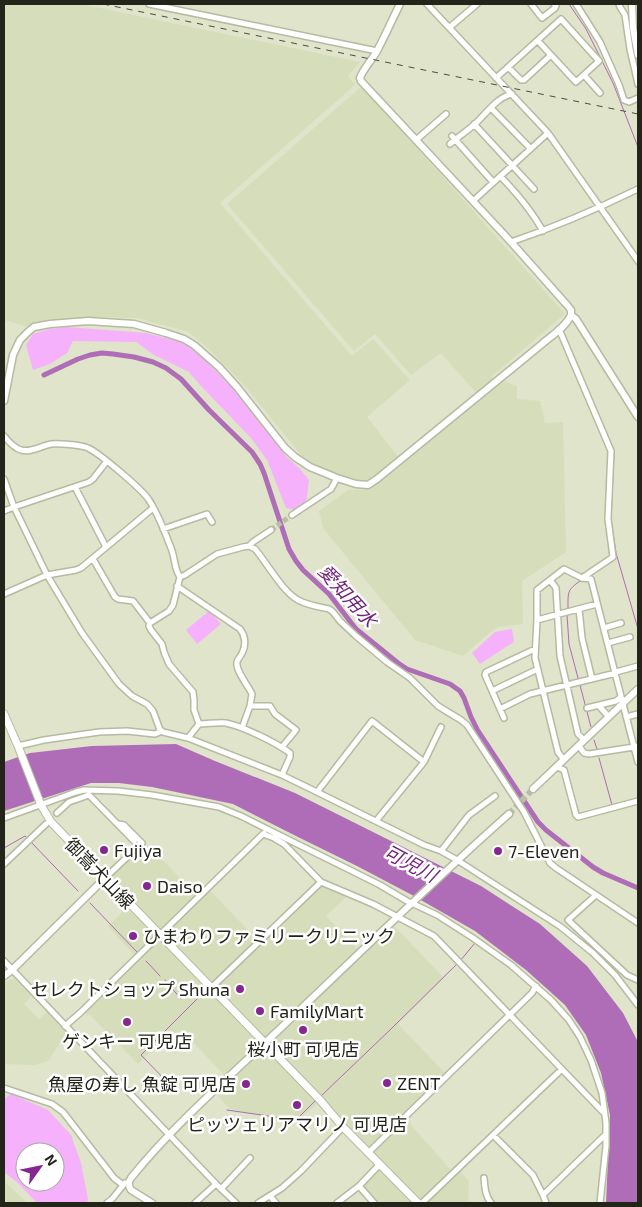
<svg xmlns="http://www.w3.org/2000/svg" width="642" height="1207" viewBox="0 0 642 1207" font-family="'Exo 2','Noto Sans JP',sans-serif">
<rect width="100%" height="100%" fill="#dfe4ca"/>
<path fill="#d6ddbb" d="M4 4H81L360 62 348 76 355 85 220 203 352 356 373 339 410 380 367 417 398 457 370 480 354 481 306 461 245 386 210 350 189 332 137 318 103 317 88 321 29 327 4 320Z
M362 86 565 314 491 377 517 386V399L540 401 545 423 563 422 566 552 522 581 523 624 498 627 487 635 463 656 415 640 323 528 319 511 348 490 371 489 480 397 441 353 411 375 375 334 354 351 227 204Z
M142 843 155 852 198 897 207 887 261 944 322 886 346 897 326 916 360 952 391 923 444 978 398 1024 447 1075 404 1117 454 1174 459 1170 469 1181 468 1203H376L362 1185 373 1173 378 1170 371 1155 320 1101 297 1121 251 1114 229 1108 214 1091 227 1078 191 1040 175 1054 161 1041 138 1064 89 1014 80 1013 136 957 108 926 131 904 105 878Z
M14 978 32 995 24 1004 39 1019 47 1012 67 1033 48 1061 35 1065 4 1064V983Z
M4 1181 5 1182 27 1203H4Z"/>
<path fill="#f6b1fd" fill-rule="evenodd" d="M67 327 146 333 185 343 207 362 237 392 286 456 300 469 309 480 306 503 296 510 286 508 267 460 251 438 200 385 189 372 154 355 136 342 73 341 67 353 50 364 33 370 26 345 33 334 50 329Z
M209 611 221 624 197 644 186 630Z
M512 629 514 642 480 664 472 653 495 632Z
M11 1094 48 1110 71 1135 81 1163 88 1199 87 1203H36L35 1201 17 1182 4 1172V1099ZM25 1152H55V1182H25Z"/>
<path fill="#ae6db6" d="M176 744 215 761 295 793 481 886 540 924 587 966 623 1013 638 1042V1203H606L610 1115 601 1073 586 1035 565 1005 526 970 475 931 412 895 357 866 300 838 233 804 152 787 119 783H91L4 811V762L30 753 92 746Z"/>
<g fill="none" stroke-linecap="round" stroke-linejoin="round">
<path stroke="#ae6db6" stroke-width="1" d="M569 4 586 29 613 83 638 147
M612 447 614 451 611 520 616 553 638 629
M568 609C568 590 567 590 583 579
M567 615 569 644 578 678
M580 685 591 727
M594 740 597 749
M599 758 612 805
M30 841 78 891
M4 848 25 836 27 838
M90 903 137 952
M17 961 39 938
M146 961 160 976
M460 961 475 943
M165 980 181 999
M170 1085 141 1055 206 990
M320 1097 392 1028 457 964
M227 1110 296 1120 317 1099"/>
<path stroke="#ae6db6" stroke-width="5" d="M44 375 78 359 90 355 102 353 113 354 134 357 153 362 166 368 181 379 209 410 252 452 260 464 264 473 289 549 296 561 303 570 329 594 356 629 398 663 407 669 450 684 460 691 464 698 471 717 478 731 538 822 546 830 593 867 603 873 638 888"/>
<path stroke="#b9bea7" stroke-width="5" stroke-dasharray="5 2.5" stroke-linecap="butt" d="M271 530 292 515"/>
<path stroke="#b9bea7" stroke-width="6" stroke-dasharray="6 3" stroke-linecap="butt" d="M509 814 533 789"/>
<g stroke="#b5bba1" stroke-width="8">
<path id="minor" d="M149 4 377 51
M427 4 548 133 638 261
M531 4 542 18 555 8 556 6 554 4
M576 4 600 42 619 85 624 100 629 102 638 98
M619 4 620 7 625 15 630 49 638 84
M450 27 477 4
M508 67 521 80H524L551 55
M584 75 600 93
M496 78 561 19 599 61 576 82 538 41
M491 108 530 148
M474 124 534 189
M452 136 493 182
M416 140 446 114
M450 144C458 137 467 131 475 124 486 114 497 97 512 94
M500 176C517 193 531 210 543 231
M473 201 548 133
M511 242C555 227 597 209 638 189
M559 329 611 451 608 519 613 557 582 578
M4 436C8 441 14 448 21 450 30 453 41 446 51 444 58 443 82 445 88 448 99 453 142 489 149 500 158 514 165 532 171 548 175 557 174 569 180 577L185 575 217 554 243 547 249 546 255 549C267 563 282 591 298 600 307 605 319 607 329 609L333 612 340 621 356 636 387 662 410 678 438 706 461 720 467 725 524 812 550 863 556 868 638 923
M4 479 14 507 47 575 76 570 81 568 153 508
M75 487 106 547
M4 511 14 507 89 482 93 479 107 461
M292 515 331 489 337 478
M163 529 207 514 212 522
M249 546 253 542 271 530
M93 559 115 597 118 599 133 601 150 623
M180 577 173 605 169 611 150 623 149 626 151 630 162 644 164 652 169 664 193 692 194 700V710L199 724
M550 580 556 588 560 656 578 734 582 738 583 741
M177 586 240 629C245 635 246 644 243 651 242 655 238 658 237 662 235 670 249 687 252 694L250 706 242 728
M4 594 47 575 82 633 119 684 132 696 147 704 153 711 160 730 163 732 188 738 282 775 317 792 424 845 441 851
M579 609 582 638 592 679
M537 620 597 604
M604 628 621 623
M608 643 630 637
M616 672 638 666
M492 691 538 669
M250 706H270L275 714 296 730 282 747
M599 706 609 717
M587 708 616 701 621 697
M500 709 530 694 616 673
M626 717 638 714
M504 718 485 675 486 672 535 649
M188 738 199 724C208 724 218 722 226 723 242 726 277 743 290 753V757L282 775
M18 746 44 740 99 732 127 731 155 734 162 731
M638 746 634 747 638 762
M564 760 558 752 535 658 537 620V590L564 569 582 578 591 579 634 747 589 754 584 753 579 746
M424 762 441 727
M557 767 564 770 576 815 578 817 638 801
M317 792 372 721 424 762 376 821
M495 796 469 815 441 851 457 860 561 927 593 953 615 975 638 1005
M57 813 69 802 89 795 134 841
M4 818 76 792 84 790 118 791 152 795 219 807 241 816 275 833 350 870 380 885 407 901 437 915 473 938 511 965 551 1000 569 1020 580 1037 591 1060 602 1093 606 1123V1146L600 1203
M263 834 274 838 284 844 321 882 373 904 434 936 603 1112
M4 864 46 824
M105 878 142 843 124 825 118 824
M596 895 568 920 627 975 638 980
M4 961 216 1184 236 1203
M211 988 321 882
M65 1026 80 1013 264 833
M4 1088 52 1104 63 1112 114 1178 123 1185
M368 1153 532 993 536 986
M484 1178C485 1188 485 1195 491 1203
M359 1186 374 1203
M221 1189 250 1158
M543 1195 533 1175 493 1135 562 1069
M270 1196 276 1203
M107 1203 112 1199 125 1183
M195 1203 216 1184
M258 1203 282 1188 301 1171 343 1127
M337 1203 359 1186 380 1164
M422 1203 493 1135
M546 1203 543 1195 605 1135"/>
</g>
<g stroke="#b5bba1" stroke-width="9">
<path id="tertiary" d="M400 4C392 20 385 36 377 51 372 60 363 69 360 78L361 81 511 242 567 305 571 310V315L576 319 638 417
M632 4 633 28 638 55
M4 401 13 355 20 340 29 331 34 327 50 324 88 321 134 324 166 333 184 339 194 345 219 367 237 387 285 448 295 457 310 467 337 478 356 484 368 485 377 479 542 344C551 336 566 327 571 315
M533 789 638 689
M4 976 12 970 105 878
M152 1203 131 1190C128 1185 128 1182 131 1178 177 1121 234 1073 287 1022 361 952 433 881 509 814"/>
</g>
<g stroke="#b5bba1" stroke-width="9">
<path id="secondary" d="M4 714 18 746 41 805 51 822 320 1100 343 1127 418 1203"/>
</g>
<use href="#minor" stroke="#fff" stroke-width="5"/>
<use href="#tertiary" stroke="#fff" stroke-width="6"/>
<use href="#secondary" stroke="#fff" stroke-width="7"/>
<path stroke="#4b4d40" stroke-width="1" stroke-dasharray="6 6" stroke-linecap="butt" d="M103 4 638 114"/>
</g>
<g fill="#862791" stroke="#fff" stroke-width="2">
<circle cx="104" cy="850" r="5"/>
<circle cx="498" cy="851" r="5"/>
<circle cx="147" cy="886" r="5"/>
<circle cx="133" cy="936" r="5"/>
<circle cx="240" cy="989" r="5"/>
<circle cx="260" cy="1011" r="5"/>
<circle cx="127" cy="1022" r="5"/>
<circle cx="303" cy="1030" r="5"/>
<circle cx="387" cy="1083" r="5"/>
<circle cx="246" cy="1084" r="5"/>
<circle cx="297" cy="1105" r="5"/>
</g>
<g text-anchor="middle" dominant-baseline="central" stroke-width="5" stroke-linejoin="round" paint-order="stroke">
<g font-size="18" fill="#23251b" stroke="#fff" text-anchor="start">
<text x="114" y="850">Fujiya</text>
<text x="508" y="851">7-Eleven</text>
<text x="157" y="886">Daiso</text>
<text x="143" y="936">ひまわりファミリークリニック</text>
<text x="230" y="989" text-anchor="end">セレクトショップ Shuna</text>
<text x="270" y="1011">FamilyMart</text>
<text x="127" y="1041" text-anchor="middle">ゲンキー 可児店</text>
<text x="303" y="1049" text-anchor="middle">桜小町 可児店</text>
<text x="397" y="1083">ZENT</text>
<text x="236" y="1084" text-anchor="end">魚屋の寿し 魚錠 可児店</text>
<text x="297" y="1124" text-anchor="middle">ピッツェリアマリノ 可児店</text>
</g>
<g font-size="18" fill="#23251b" stroke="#fff">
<text transform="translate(100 873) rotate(46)">御嵩犬山線</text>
</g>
<g font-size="19" font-style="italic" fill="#72227c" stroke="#fff">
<text transform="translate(348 595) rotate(48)">愛知用水</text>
<text transform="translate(411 863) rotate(28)">可児川</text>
</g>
</g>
<rect width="642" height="1207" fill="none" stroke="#23251b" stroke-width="10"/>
<g transform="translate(40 1167) rotate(57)"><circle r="24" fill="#ffffff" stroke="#a7a8a4"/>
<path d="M0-4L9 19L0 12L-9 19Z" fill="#862791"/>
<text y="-8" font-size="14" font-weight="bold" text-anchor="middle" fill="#23251b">N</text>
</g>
</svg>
